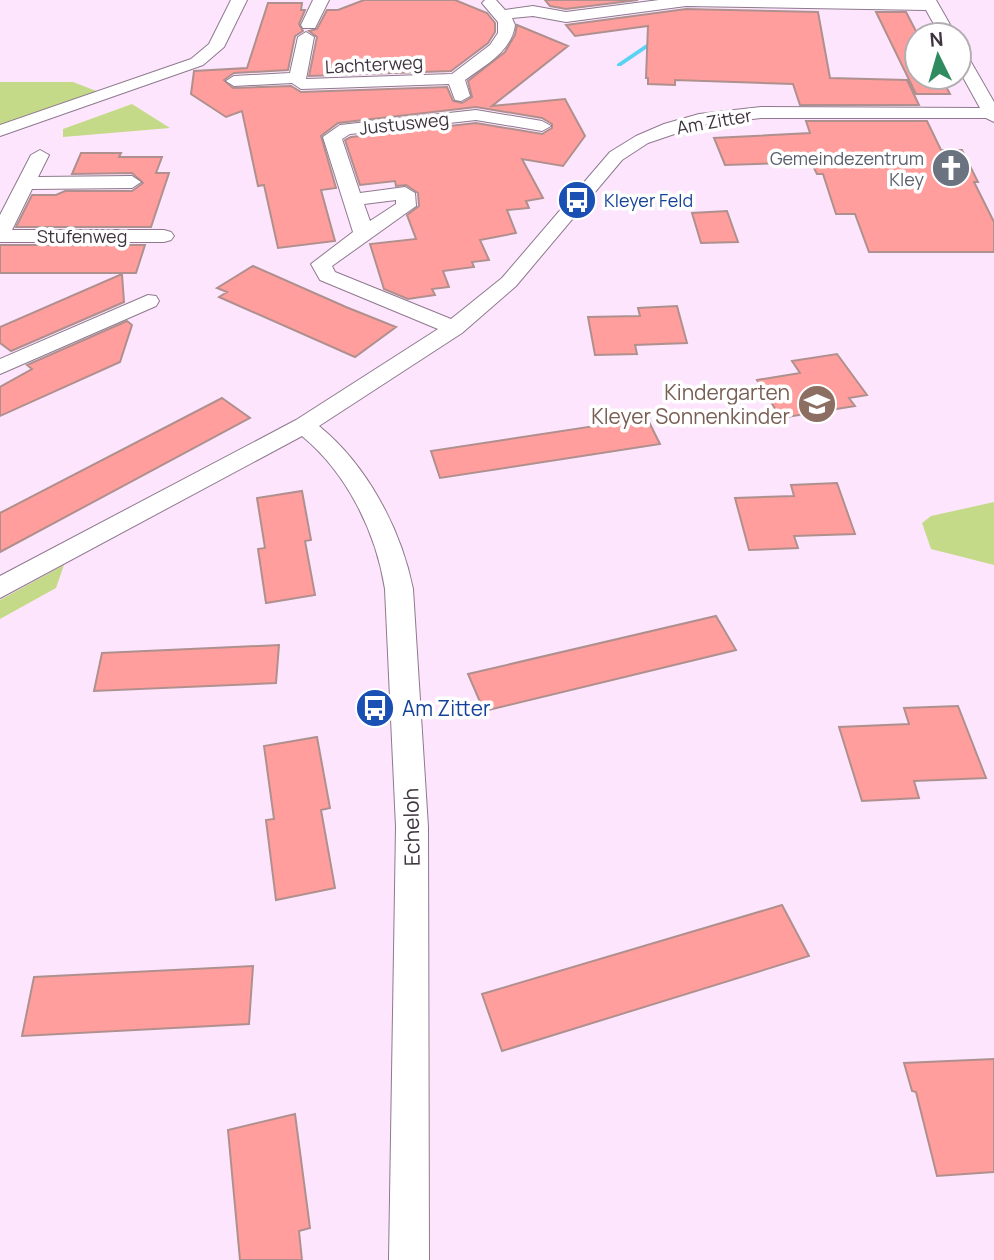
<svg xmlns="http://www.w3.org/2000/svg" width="994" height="1260" viewBox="0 0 994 1260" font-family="Manrope,sans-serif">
<rect width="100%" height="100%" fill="#fde6fd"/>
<path fill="#c5da88" d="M0 82H73L99 92 0 135Z
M132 104 170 128 63 137V129Z
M994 502V565L931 549 922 523 931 516Z
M64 565 56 588 0 619V600Z"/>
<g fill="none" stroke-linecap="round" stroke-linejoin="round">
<path fill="#5ad3f2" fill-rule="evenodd" d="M654 39 659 40 621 66H617V64Z"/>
</g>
<path fill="#ff9e9c" stroke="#b0908e" stroke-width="2" d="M364 0H455L487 13 495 23V32L488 43 451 71 309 76 317 37 309 31 317 29 327 10H338Z
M545 0H638L566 9 550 6Z
M268 3H302L301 10H305L299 24 303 31 295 36 288 70 234 73 224 80 233 88 291 86 301 92 447 87 453 101 462 103 472 97 468 81 505 52 515 35 517 25 568 46 492 106 565 99 585 136 563 166 522 159 543 198 526 201 529 208 507 210 516 233 480 240 489 260 472 262 474 267 443 271 449 287 432 289 435 295 408 299 384 289 370 244 416 239 407 215 419 206 418 193 406 185 396 186 395 181 360 185 345 140 351 137 476 123 542 134 552 128V124L542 118 476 107 338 123 321 136 336 188 321 190 335 241 278 248 264 185 258 186 242 111 226 117 191 94 194 71 247 68Z
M686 9 818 12 830 78 907 80 919 105H800L793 84 675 80V85L648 84V78H646L648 26 575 36 566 25Z
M876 12H906L918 35 917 77H941L950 94H916Z
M806 121H927L941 150H962L978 182H974L994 222V252H869L855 214H836L823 174H817L811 162 725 165 714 138 810 133Z
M81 153H121L119 157H162L156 173H169L151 227H16L32 195H56L65 191H132L143 183 132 173 72 174Z
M727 211 738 242 701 243 692 213Z
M0 245H145L136 273H0Z
M253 266 346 307 396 327 355 357 219 297 227 292 217 288Z
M122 274 124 302 11 351 0 343V327Z
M677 306 687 343 635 345 637 354 595 355 588 317 640 316 638 308Z
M127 321 132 325 120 362 0 416V387L32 369 27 365Z
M837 354 867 395 849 398 855 406 781 418 757 380 800 373 792 361Z
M222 398 250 418 0 552V513Z
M647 418 660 444 440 478 431 451Z
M837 483 855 534 794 536 798 548 749 550 735 498 794 496 791 485Z
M302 491 311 540 305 541 315 595 266 603 258 549 265 548 257 498Z
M716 616 736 650 484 711 468 674Z
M279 645 276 683 94 691 102 653Z
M958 706 986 778 914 781 919 798 862 801 839 727 909 724 904 708Z
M317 737 330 808 321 810 335 888 276 900 266 820 274 819 264 746Z
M782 905 809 956 502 1051 482 994Z
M253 966 249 1024 22 1036 34 977Z
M994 1059V1172L937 1176 916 1092 912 1091 904 1063Z
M295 1114 310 1228 299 1231 302 1260H240L228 1130Z"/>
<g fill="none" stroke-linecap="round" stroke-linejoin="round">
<g stroke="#8e798e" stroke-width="2">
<path id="minor" d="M231 0H247L224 47 203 65 0 136V125L191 59 209 44Z
M313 0H329L315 28H303L301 25Z
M485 0H496L505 10 533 6 566 12 659 0H936L956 35H940L926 10 686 6 566 22 533 16 512 18 515 25C512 51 484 66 465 80L470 96 461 101 455 100 449 84 301 89 292 83 234 86 226 81 234 76 290 73 298 37 306 32 314 37 306 79 452 74 490 45 498 33V22L482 3Z
M959 50 967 55 994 102V122L986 118H761L701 125 648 143 622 160 516 286 462 333 319 426C367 465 401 529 413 589L428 827 429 1260H389L396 827 385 589C376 532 347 473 302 436L0 598V576L296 420 438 329 320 280 311 264 353 232 323 137 340 125 476 110 542 121 551 126 542 131 476 120 350 134 342 139 360 193 405 187 415 193 416 206 332 266 335 272 451 319 502 278 610 152 636 136 664 124 699 114 761 107 980 108 959 70ZM396 200V204L370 221 364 204Z
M40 150 49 155 38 177 132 176 141 182 132 188 32 189 12 230H164L171 232 174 236 171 240 164 242H0V215L31 155Z
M148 295 156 296 159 301 156 306 0 374V359Z"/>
</g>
<use href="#minor" fill="#fff" fill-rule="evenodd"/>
</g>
<defs>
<g id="church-disc" transform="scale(2.0125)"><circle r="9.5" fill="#6b7280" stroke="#fff"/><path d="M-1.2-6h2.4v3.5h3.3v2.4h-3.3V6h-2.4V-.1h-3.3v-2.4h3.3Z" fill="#fff"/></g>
<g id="bus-disc" transform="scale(2.0125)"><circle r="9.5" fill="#1a4fb4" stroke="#fff"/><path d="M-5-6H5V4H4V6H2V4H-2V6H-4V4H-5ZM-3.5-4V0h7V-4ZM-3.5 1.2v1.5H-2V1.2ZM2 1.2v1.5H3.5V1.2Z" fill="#fff"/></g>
<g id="school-disc" transform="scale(2.0125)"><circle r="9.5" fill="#8d6e63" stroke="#fff"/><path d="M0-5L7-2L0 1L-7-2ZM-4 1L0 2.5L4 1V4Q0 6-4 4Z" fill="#fff"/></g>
</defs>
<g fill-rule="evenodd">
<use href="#church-disc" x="951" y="168"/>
<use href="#bus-disc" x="577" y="200"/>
<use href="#school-disc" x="817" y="404"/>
<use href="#bus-disc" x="375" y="708"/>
</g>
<g text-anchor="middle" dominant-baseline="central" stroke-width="7" stroke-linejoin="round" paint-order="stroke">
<g font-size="18" fill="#3e343d" stroke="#fff">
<text transform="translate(374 64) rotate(-3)">Lachterweg</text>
<text transform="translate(714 121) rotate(-10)">Am Zitter</text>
<text transform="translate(404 123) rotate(-6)">Justusweg</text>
<text x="82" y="236">Stufenweg</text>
</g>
<g font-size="18" fill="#5b616d" stroke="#fff" text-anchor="end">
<text x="924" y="158">Gemeindezentrum<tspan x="924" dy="21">Kley</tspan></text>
</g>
<g font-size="18" fill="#164399" stroke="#fff" text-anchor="start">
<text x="604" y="200">Kleyer Feld</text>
</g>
<g font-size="21" fill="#785e54" stroke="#fff" text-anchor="end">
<text x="790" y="392">Kindergarten<tspan x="790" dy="24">Kleyer Sonnenkinder</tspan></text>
</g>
<g font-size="21" fill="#164399" stroke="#fff" text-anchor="start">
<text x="402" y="708">Am Zitter</text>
</g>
<g font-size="21" fill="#3e343d" stroke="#fff">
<text transform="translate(411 827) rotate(-91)">Echeloh</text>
</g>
</g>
<g transform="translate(938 56) rotate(355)"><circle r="33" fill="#ffffff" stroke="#b2aeb1" stroke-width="2"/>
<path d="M0-5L12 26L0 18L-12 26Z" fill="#308b61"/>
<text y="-10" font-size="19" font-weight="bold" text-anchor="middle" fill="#3e343d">N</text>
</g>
</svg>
